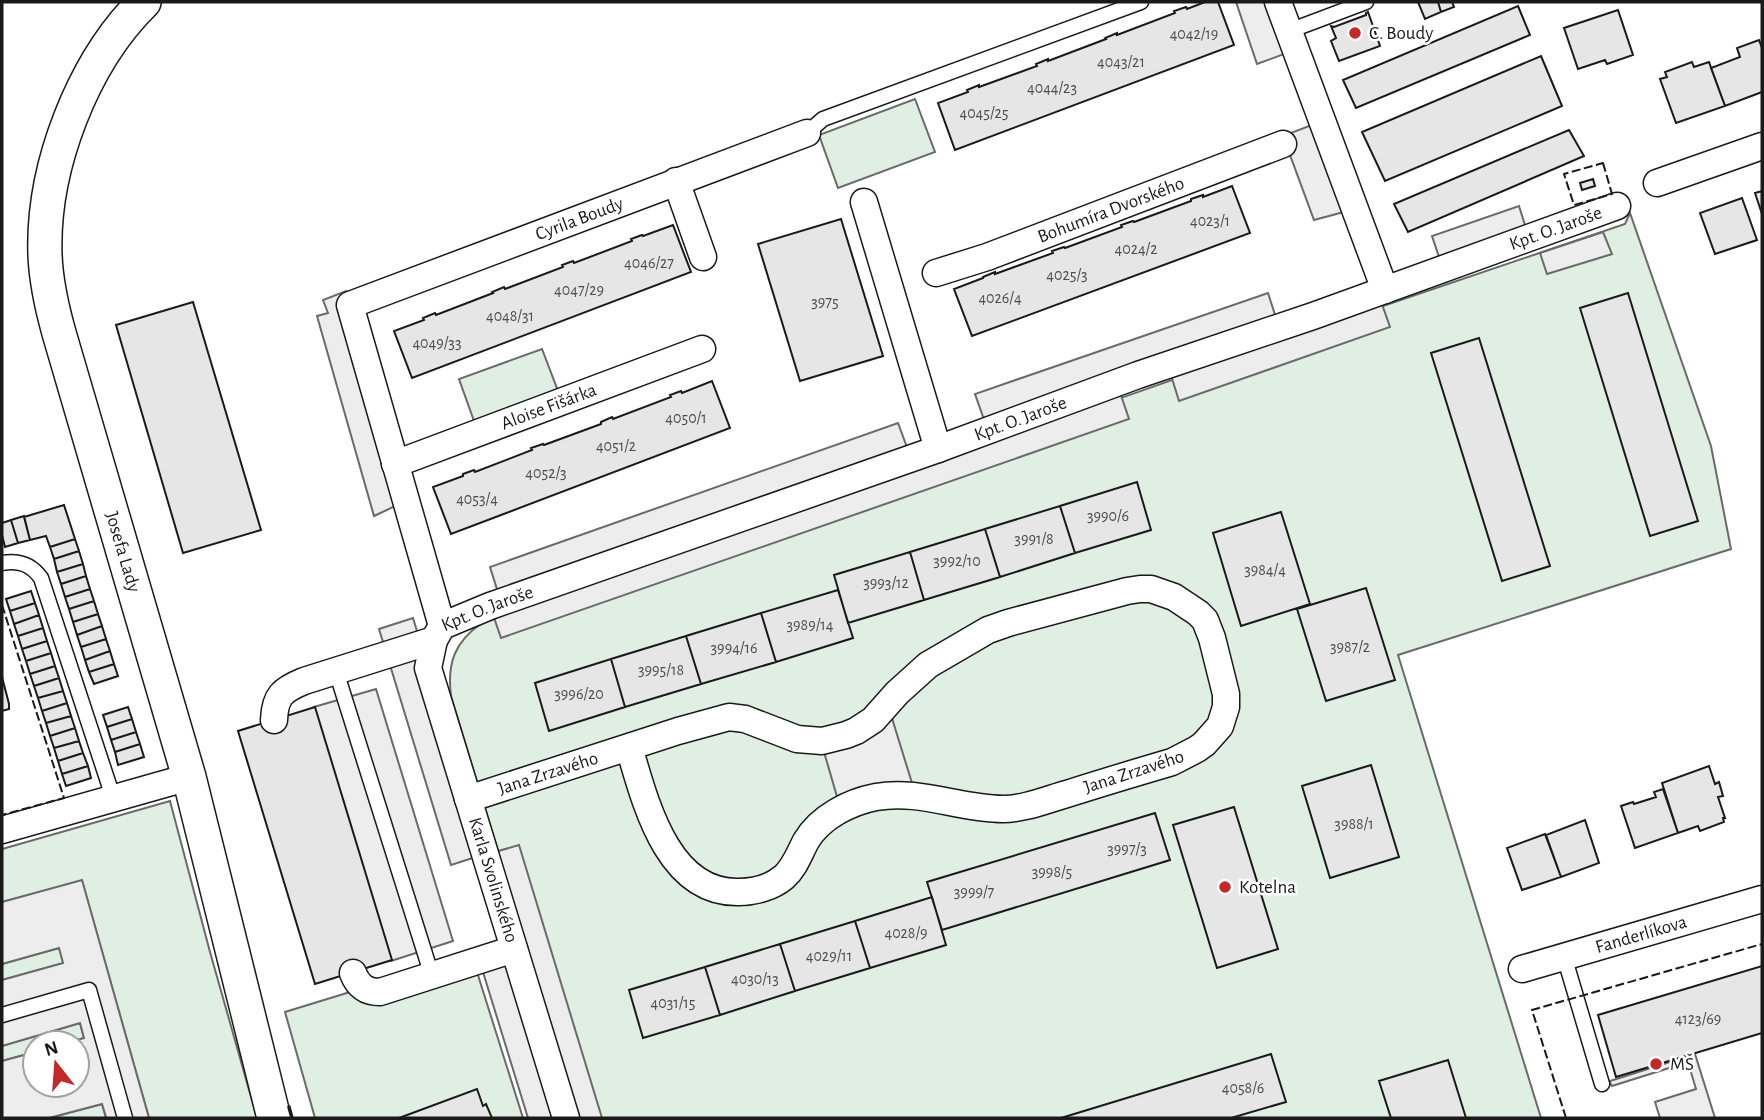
<svg xmlns="http://www.w3.org/2000/svg" width="1764" height="1120" viewBox="0 0 1764 1120" font-family="'Alegreya Sans',sans-serif">
<rect width="100%" height="100%" fill="#fff"/>
<path fill="#e0efe3" stroke="#6a6a6a" stroke-width="2" d="M915 99 935 152 838 188 819 135Z
M1630 213 1711 446 1731 549 1398 655 1541 1118H579L451 696C447 664 454 642 482 623 491 617 504 615 514 611L1383 306 1625 224Z
M542 349 558 391 474 421 459 379Z
M170 801 210 952 257 1118H149L82 881 2 902V849Z
M59 948 64 963 2 980V964Z
M477 972 523 1118H315L285 1012 350 992Z
M80 1023 84 1038 67 1043H35V1052L2 1061V1046Z
M102 1104 106 1118H49Z"/>
<path fill="#ededed" stroke="#6a6a6a" stroke-width="2" d="M1236 2H1278L1295 50 1257 64Z
M1322 121 1355 209 1314 220 1283 136Z
M1519 206 1529 238 1443 269 1432 236Z
M1603 232 1612 254 1547 274 1540 253Z
M346 291 406 501 374 516 317 316 328 313 323 300Z
M1268 293 1279 327 1378 293 1390 327 1179 401 1165 356 1113 372 1129 419 501 638 490 606 501 602 490 567 898 423 911 458 988 431 975 394Z
M413 618 485 854 451 865 379 629Z
M376 689 453 941 391 961 314 707Z
M891 715 912 783 838 800 824 752Z
M519 845 602 1118H528L483 972 517 960 485 855Z
M82 880 149 1118H104L106 1117 102 1104 49 1118H2V1061L35 1052V1085H77V1043H67L84 1038 80 1023 2 1046V980L63 963 59 948 2 964V902Z
M1695 1054 1715 1118H1660L1655 1102 1696 1089 1690 1069 1685 1063 1612 1086 1610 1083V1081Z"/>
<path fill="#e6e6e6" stroke="#1a1a1a" stroke-width="2" d="M1205 2H1218L1234 45 955 150 938 103 968 92 967 90 979 85V87L1037 66 1036 64 1048 59V61L1106 39 1105 38 1117 33V35L1175 13 1174 11 1186 7 1187 9Z
M1418 2H1438L1441 12 1425 19Z
M1438 2H1452L1454 7 1441 12Z
M1518 6 1530 35 1356 108 1343 80Z
M1618 10 1633 55 1607 64 1605 60 1578 69 1564 28Z
M1368 12 1380 46 1339 61 1331 41 1336 38 1331 26 1334 27 1366 15V13Z
M1759 40 1762 48V92L1725 106 1711 68 1740 57 1737 48Z
M1541 56 1562 106 1385 181 1362 132Z
M1692 62 1694 67 1709 62 1725 106 1676 123 1660 79 1667 77 1665 72Z
M1569 130 1584 156 1408 232 1394 204Z
M1593 179 1595 186 1582 190 1580 183Z
M1232 186 1250 233 972 336 954 289 983 278V277L995 272V274L1053 253 1052 251 1064 247 1065 248 1122 227 1121 225 1133 221 1134 222 1191 201V199L1203 195V197Z
M1762 191V214L1755 193Z
M1742 198 1757 240 1715 254 1700 213Z
M841 219 883 356 800 381 758 244Z
M673 225 691 272 412 378 394 331 424 320 423 318 435 313 436 315 493 293 492 292 504 287 505 289 563 267 562 265 573 261 574 263 632 241 631 239 642 235 643 236Z
M1628 293 1698 521 1650 536 1580 308Z
M193 302 261 530 183 553 116 325Z
M1479 338 1550 566 1502 581 1431 353Z
M712 381 730 428 451 534 433 487 463 476V474L474 470 475 472 532 450 531 448 543 444 544 445 601 424V422L612 417 613 419 671 397 670 395 681 391 682 393Z
M1137 482 1151 530 1075 553 1060 506Z
M64 505 75 539 50 547 46 536 30 540 24 517Z
M1060 506 1075 553 1000 577 985 529Z
M1281 512 1310 604 1241 626 1213 533Z
M24 516 30 540 18 543 11 520Z
M11 520 18 543 5 547 2 535V523Z
M985 529 1000 577 924 600 910 552Z
M75 539 79 551 54 559 50 547Z
M79 551 83 564 57 572 54 559Z
M910 552 924 600 848 623 834 575Z
M83 564 86 576 61 584 57 572Z
M86 576 90 589 65 597 61 584Z
M1366 588 1395 680 1326 701 1297 609Z
M90 589 94 601 69 609 65 597Z
M838 590 853 638 776 662 761 613Z
M31 591 35 603 10 611 6 599Z
M94 601 98 614 73 622 69 609Z
M35 603 39 615 14 624 10 611Z
M761 613 776 662 701 684 686 636Z
M98 614 102 626 77 635 73 622Z
M39 615 43 628 18 636 14 624Z
M102 626 106 639 81 647 77 635Z
M43 628 47 641 22 649 18 636Z
M686 636 701 684 625 707 611 659Z
M106 639 110 651 85 660 81 647Z
M47 641 51 653 26 661 22 649Z
M110 651 114 664 89 672 85 660Z
M51 653 55 666 30 674 26 661Z
M611 659 625 707 549 731 535 683Z
M114 664 118 676 94 684 89 672Z
M55 666 59 678 34 686 30 674Z
M2 677 9 704V709L2 711Z
M59 678 63 691 38 698 34 686Z
M63 691 67 703 42 711 38 698Z
M67 703 71 716 46 723 42 711Z
M128 707 132 719 107 727 103 715Z
M315 707 392 960 315 984 238 731Z
M71 716 75 728 50 736 46 723Z
M132 719 136 732 111 740 107 727Z
M75 728 79 741 54 748 50 736Z
M136 732 140 744 115 752 111 740Z
M79 741 83 753 58 761 54 748Z
M140 744 144 757 118 765 115 752Z
M83 753 88 766 62 774 58 761Z
M1371 765 1399 857 1330 878 1302 786Z
M88 766 91 778 66 786 62 774Z
M1709 766 1715 784 1719 782 1723 796 1718 797 1725 818H1723L1724 822 1700 831 1698 826 1678 833 1662 783Z
M1663 789 1678 833 1635 848 1621 806 1633 802 1634 804 1656 797 1654 792Z
M1234 807 1278 949 1217 968 1173 825Z
M1155 813 1170 860 942 930 927 882Z
M1585 820 1599 863 1561 877 1546 835Z
M1545 834 1561 877 1522 890 1507 848Z
M932 897 946 945 870 968 855 921Z
M855 921 870 968 795 991 780 944Z
M780 944 795 991 720 1015 705 967Z
M1762 966V1033L1616 1077 1598 1015Z
M705 967 720 1015 643 1038 629 990Z
M1271 1054 1286 1102 1231 1118H1061Z
M1448 1060 1466 1118H1391L1379 1081Z
M477 1089 483 1106 486 1104 492 1118H399Z"/>
<g fill="none" stroke-linecap="round" stroke-linejoin="round">
<g stroke="#1a1a1a" stroke-width="17">
<path id="service" d="M1289 31 1366 2
M807 133 823 119 1141 2
M2 563C19 560 31 564 41 578L113 797
M336 671 432 976
M1564 956 1602 1084
M2 1015 89 990 125 1118"/>
</g>
<g stroke="#1a1a1a" stroke-width="29">
<g id="minor">
<path d="M1278 2 1385 290"/>
<path d="M676 181 703 257"/>
<path d="M1657 183 1762 146"/>
<path d="M864 202 938 449"/>
<path id="s1" d="M936 273 987 257 1283 144"/>
<path id="s2" d="M395 464 702 349"/>
<path id="s3" d="M442 626 350 305 807 133"/>
<path d="M274 720C275 696 282 690 304 681L434 640"/>
<path id="s4" d="M468 799 678 731 729 717 745 719 797 739 822 741 846 735 856 731 873 720 897 693 928 665 988 630 1008 623 1127 591 1140 589H1151L1174 597 1198 613 1205 620 1212 638 1226 694V707L1220 726 1204 744 1197 749 1172 762C1138 772 1104 782 1070 793 1048 799 1025 809 1003 809 960 809 919 789 876 797 850 802 820 817 806 841 799 854 795 867 784 877 772 887 755 892 739 892 667 894 645 801 629 747"/>
<path d="M2 830 189 777"/>
<path id="s5" d="M1522 969 1762 899"/>
<path d="M353 973C358 986 366 992 380 992L514 949"/>
<path id="s6" d="M566 1118 428 668 434 640 442 626 490 606 938 449 1138 375 1313 316 1617 206"/>
</g>
</g>
<g stroke="#1a1a1a" stroke-width="36">
<g id="tertiary">
<path id="s7" d="M144 2C82 63 42 168 45 255 46 281 52 308 59 333L189 777 274 1118"/>
</g>
</g>
<use href="#service" stroke="#fff" stroke-width="14"/>
<use href="#minor" stroke="#fff" stroke-width="26"/>
<use href="#tertiary" stroke="#fff" stroke-width="33"/>
<path stroke="#1a1a1a" stroke-width="2" stroke-dasharray="9 3.5" stroke-linecap="butt" d="M1603 163 1612 194 1574 205 1564 174Z
M2 605 64 798 2 815
M1566 1118 1532 1010 1762 944"/>
<path stroke="#1a1a1a" stroke-width="3.5" d="M289 1107 292 1118"/>
</g>
<g fill="#c62828" stroke="#fff" stroke-width="2.5">
<circle cx="1355" cy="33" r="7"/>
<circle cx="1225" cy="887" r="7"/>
<circle cx="1656" cy="1064" r="7"/>
</g>
<g text-anchor="middle" dominant-baseline="central" stroke-width="5" stroke-linejoin="round" paint-order="stroke">
<g font-size="16" fill="#4d4d4d">
<text x="1194" y="34">4042/19</text>
<text x="1121" y="62">4043/21</text>
<text x="1052" y="88">4044/23</text>
<text x="984" y="113">4045/25</text>
<text x="1210" y="221">4023/1</text>
<text x="1136" y="249">4024/2</text>
<text x="649" y="263">4046/27</text>
<text x="1067" y="275">4025/3</text>
<text x="579" y="290">4047/29</text>
<text x="1000" y="298">4026/4</text>
<text x="825" y="302">3975</text>
<text x="510" y="316">4048/31</text>
<text x="437" y="343">4049/33</text>
<text x="686" y="418">4050/1</text>
<text x="616" y="446">4051/2</text>
<text x="546" y="473">4052/3</text>
<text x="477" y="499">4053/4</text>
<text x="1108" y="516">3990/6</text>
<text x="1034" y="539">3991/8</text>
<text x="957" y="561">3992/10</text>
<text x="1265" y="570">3984/4</text>
<text x="886" y="583">3993/12</text>
<text x="810" y="625">3989/14</text>
<text x="1350" y="647">3987/2</text>
<text x="734" y="648">3994/16</text>
<text x="661" y="670">3995/18</text>
<text x="579" y="694">3996/20</text>
<text x="1354" y="824">3988/1</text>
<text x="1127" y="849">3997/3</text>
<text x="1052" y="872">3998/5</text>
<text x="974" y="892">3999/7</text>
<text x="906" y="933">4028/9</text>
<text x="829" y="956">4029/11</text>
<text x="755" y="979">4030/13</text>
<text x="673" y="1003">4031/15</text>
<text x="1698" y="1019">4123/69</text>
<text x="1243" y="1088">4058/6</text>
</g>
<g font-size="19" fill="#1a1a1a" stroke="#fff" text-anchor="start">
<text x="1369" y="33">C. Boudy</text>
<text x="1239" y="887">Kotelna</text>
<text x="1670" y="1064">MŠ</text>
</g>
<g font-size="19" fill="#1a1a1a" stroke="#fff">
<text stroke="none"><textPath href="#s1" startOffset="186">Bohumíra Dvorského</textPath></text>
<text stroke="none"><textPath href="#s3" startOffset="579">Cyrila Boudy</textPath></text>
<text stroke="none"><textPath href="#s6" startOffset="1698">Kpt. O. Jaroše</textPath></text>
<text stroke="none"><textPath href="#s2" startOffset="164">Aloise Fišárka</textPath></text>
<text stroke="none"><textPath href="#s6" startOffset="1130">Kpt. O. Jaroše</textPath></text>
<text stroke="none"><textPath href="#s7" startOffset="586">Josefa Lady</textPath></text>
<text stroke="none"><textPath href="#s6" startOffset="564">Kpt. O. Jaroše</textPath></text>
<text transform="translate(1134 772) rotate(-18)">Jana Zrzavého</text>
<text stroke="none"><textPath href="#s4" startOffset="84">Jana Zrzavého</textPath></text>
<text transform="translate(493 880) rotate(73)">Karla Svolinského</text>
<text stroke="none"><textPath href="#s5" startOffset="124">Fanderlíkova</textPath></text>
</g>
</g>
<rect width="1764" height="1120" fill="none" stroke="#1a1a1a" stroke-width="7"/>
<g transform="translate(56 1064) rotate(343)"><circle r="33" fill="#ffffff" stroke="#a3a3a3" stroke-width="2"/>
<path d="M0-5L12 26L0 18L-12 26Z" fill="#c62828"/>
<text y="-10" font-size="19" font-weight="bold" text-anchor="middle" fill="#1a1a1a">N</text>
</g>
</svg>
